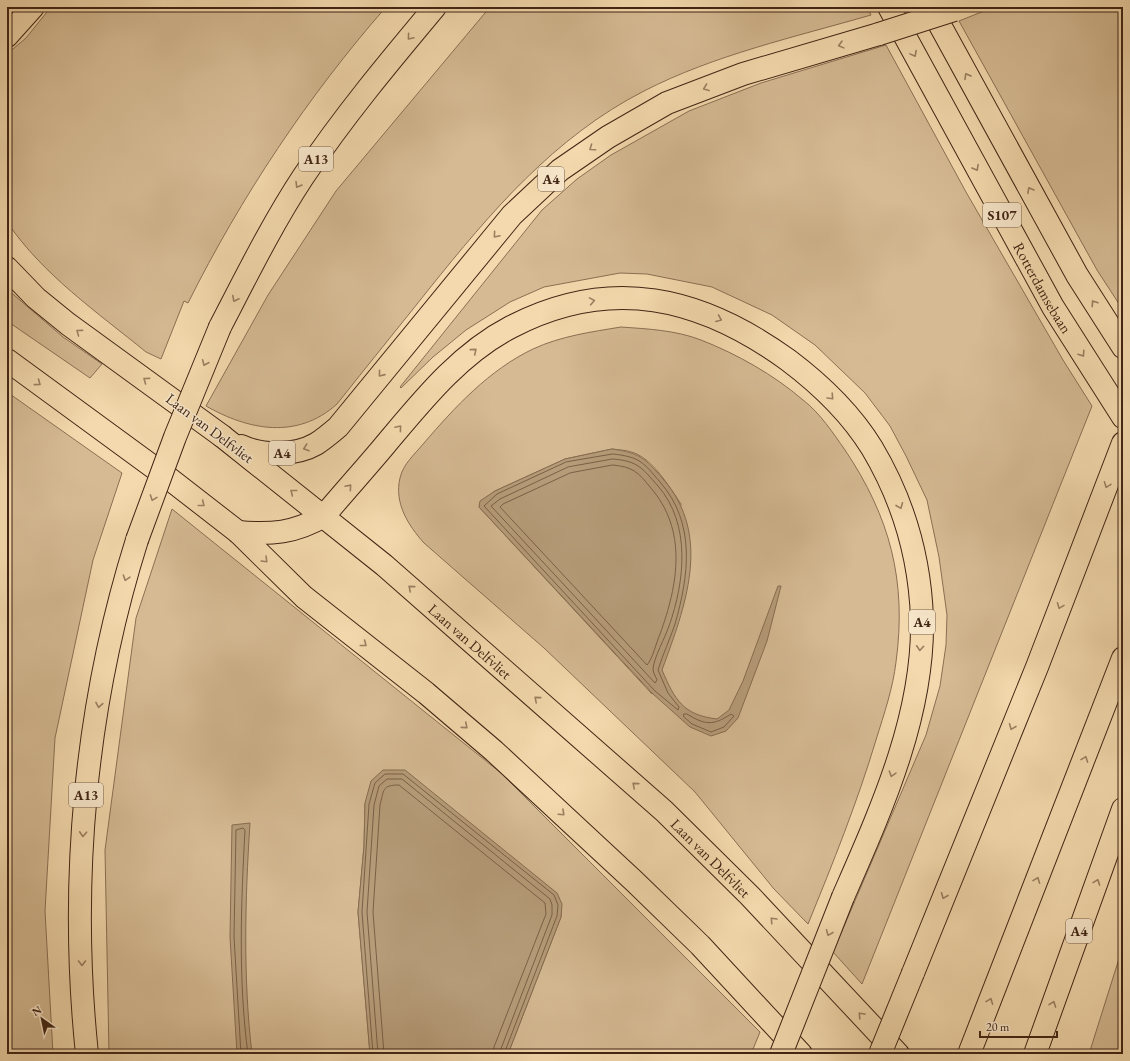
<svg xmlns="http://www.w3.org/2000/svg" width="1130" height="1061" viewBox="0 0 1130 1061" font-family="'EB Garamond',serif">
<rect width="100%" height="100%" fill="#f3d9ad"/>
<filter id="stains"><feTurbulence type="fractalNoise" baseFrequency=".005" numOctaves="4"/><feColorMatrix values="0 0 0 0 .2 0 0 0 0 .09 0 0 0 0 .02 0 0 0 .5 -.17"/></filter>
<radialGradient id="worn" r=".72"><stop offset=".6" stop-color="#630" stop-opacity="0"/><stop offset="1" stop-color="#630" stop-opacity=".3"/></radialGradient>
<path fill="#d5ba93" stroke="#8a7054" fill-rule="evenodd" d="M51 7H386C308 96 241 197 188 303L184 301 161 359 146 352C97 312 43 275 7 222V54L26 38Z
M490 7H867L871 15C795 37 714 55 644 91 554 137 490 213 429 289 398 328 367 366 337 404 297 440 248 430 206 406L268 295 336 191Z
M994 7H1123V310L1097 270 959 21Z
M886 45 966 192 1063 360 1092 406 862 984 833 952 926 735 940 686 946 645 947 615 939 557 927 500 906 456 890 426 865 393 815 345 772 315 712 287 647 274 620 273 544 287 510 302 466 330 433 357 401 388 400 387 542 210 577 179 611 155 689 111 761 83Z
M7 289 63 337 102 364 90 378 7 321Z
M621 327C648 329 675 330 701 340 737 354 774 375 803 400 820 413 833 433 845 450 890 517 907 581 896 662 893 688 884 714 876 740 857 803 833 863 808 924L774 889 695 792 544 648 424 543C408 525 394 503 400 478 403 464 415 454 424 443 455 407 489 370 533 349 561 336 591 332 621 327ZM612 449C619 450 626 450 631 452 652 457 670 488 681 504L652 694 479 507 481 501 495 491 565 459Z
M7 392 122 473 93 560 55 738 45 911 53 1054H7Z
M172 509 501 773 760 1032 751 1054H508L561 917C562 902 560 895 547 887L365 803 364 846 358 912 370 1054H109L105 850 136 618Z
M1123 946V1054H1089Z"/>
<path fill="#b69c79" stroke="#876c51" d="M612 449C640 453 645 458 663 479 713 536 685 607 662 670 675 700 683 715 717 719L729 710 743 681 778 586H781L767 641 738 718 726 731 711 736 690 727 653 694 479 507 480 501 495 491 565 459Z
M383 770H405L557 893 562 904 561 917 508 1054H370L358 912 364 846 365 803 371 781Z
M250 823C245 900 243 978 252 1054H237L230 937 232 825Z"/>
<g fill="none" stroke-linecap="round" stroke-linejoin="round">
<path stroke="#7b6046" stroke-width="1" d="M613 454C640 457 643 462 660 482 696 523 689 575 675 624 670 639 663 654 658 670L668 693 679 707 678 710 655 691 484 506 497 494 566 462Z
M613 459C638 461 642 468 658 486 691 524 685 581 669 626 665 638 654 657 653 669 653 673 656 677 657 680L655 683 491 506 500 499 568 467Z
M613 465C633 467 638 472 650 487 688 530 678 585 660 634 656 643 653 658 647 665L500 507 503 504 570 473Z
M684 714H687C705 725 713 726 731 714L734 716 724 727 711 732 692 724 684 717Z
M241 1054 234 937 236 830 243 828 245 830C241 904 238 980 248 1054
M373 1054 362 912 369 804 375 783 385 774H403L554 895 558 905 557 916 504 1054
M378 1054 367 912 374 805 379 786 387 779H402L550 899 552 905V915L499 1054
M384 1054 373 912 380 805C384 790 382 785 399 785L545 903 546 914 494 1047 493 1054"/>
<g stroke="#402514" stroke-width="24">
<g id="major">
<path id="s1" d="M889 7 1053 307 1123 417"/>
<path d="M930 7 1077 275 1123 347"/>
<path d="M7 36 33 7"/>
<path d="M7 268 36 298 68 324 222 436"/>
<path d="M7 360 171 480 238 532 304 597 426 693 494 751 634 881 700 945 801 1054"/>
</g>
</g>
<g stroke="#402514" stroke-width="24">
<g id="highway">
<path d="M220 327C246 277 272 224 303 177 343 117 389 62 435 7"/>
<path id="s2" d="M222 436 384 565 664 811 750 896 898 1054"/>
<path d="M241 446C263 456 295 456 316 444 324 439 331 433 338 427L512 215 560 170 608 137 667 103 743 74 879 34"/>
<path d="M238 532C271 535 295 533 324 516 344 492 365 469 385 445 422 401 459 354 511 327 611 275 701 297 788 360 820 384 851 414 872 448 903 500 920 558 922 619 924 716 881 810 843 897"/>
<path d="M913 973 1037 667 1123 443"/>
<path d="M87 1054C69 882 85 705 137 540"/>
<path d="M969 1054 1123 658"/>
<path d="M1035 1054 1123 809"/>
</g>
</g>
<use href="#major" stroke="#f3d9ad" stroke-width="22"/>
<use href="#highway" stroke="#f3d9ad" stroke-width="22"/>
<g stroke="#402514" stroke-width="24" stroke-linecap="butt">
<path id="highway-bridge" d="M879 34 954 10
M137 540 175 437 220 327
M781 1054 843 897
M880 1054 913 973"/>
</g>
<use href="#highway-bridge" stroke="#f3d9ad" stroke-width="22"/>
</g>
<defs><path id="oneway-chevron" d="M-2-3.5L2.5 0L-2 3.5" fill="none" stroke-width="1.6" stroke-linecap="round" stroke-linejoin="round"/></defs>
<g stroke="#9a7f60">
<use href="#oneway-chevron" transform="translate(410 37) rotate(130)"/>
<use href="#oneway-chevron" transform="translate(841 45) rotate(165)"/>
<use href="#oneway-chevron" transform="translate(914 54) rotate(62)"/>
<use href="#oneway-chevron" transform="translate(967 76) rotate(-119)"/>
<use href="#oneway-chevron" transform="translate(706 88) rotate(159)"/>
<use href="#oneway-chevron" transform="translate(592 148) rotate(145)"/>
<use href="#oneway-chevron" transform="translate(976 168) rotate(61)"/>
<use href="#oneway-chevron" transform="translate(298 185) rotate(121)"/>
<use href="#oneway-chevron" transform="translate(1030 190) rotate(-119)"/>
<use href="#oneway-chevron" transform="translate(496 235) rotate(130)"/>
<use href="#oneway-chevron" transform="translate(235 299) rotate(117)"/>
<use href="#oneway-chevron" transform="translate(592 301) rotate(-10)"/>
<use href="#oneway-chevron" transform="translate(1094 303) rotate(-123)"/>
<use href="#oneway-chevron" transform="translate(719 319) rotate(22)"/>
<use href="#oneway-chevron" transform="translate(79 332) rotate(-144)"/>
<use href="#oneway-chevron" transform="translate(474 351) rotate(-40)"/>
<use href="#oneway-chevron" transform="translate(1082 354) rotate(57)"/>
<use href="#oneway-chevron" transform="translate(205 363) rotate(113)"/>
<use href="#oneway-chevron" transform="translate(381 374) rotate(129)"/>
<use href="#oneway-chevron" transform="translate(146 380) rotate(-144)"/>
<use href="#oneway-chevron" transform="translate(38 383) rotate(36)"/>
<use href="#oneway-chevron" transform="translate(831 397) rotate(47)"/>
<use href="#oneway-chevron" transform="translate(399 428) rotate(-50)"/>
<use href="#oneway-chevron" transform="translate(306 448) rotate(161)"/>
<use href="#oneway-chevron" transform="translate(1107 485) rotate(111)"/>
<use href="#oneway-chevron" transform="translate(349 487) rotate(-49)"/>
<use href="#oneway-chevron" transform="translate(293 492) rotate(-142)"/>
<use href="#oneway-chevron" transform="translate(153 498) rotate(110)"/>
<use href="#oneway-chevron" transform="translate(202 504) rotate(39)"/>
<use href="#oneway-chevron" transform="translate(900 506) rotate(68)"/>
<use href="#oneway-chevron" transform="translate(265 560) rotate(45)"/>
<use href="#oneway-chevron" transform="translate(126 578) rotate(108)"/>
<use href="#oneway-chevron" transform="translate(411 588) rotate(-139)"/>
<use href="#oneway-chevron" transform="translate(1060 606) rotate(111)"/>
<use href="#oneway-chevron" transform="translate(364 644) rotate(38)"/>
<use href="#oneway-chevron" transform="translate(920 648) rotate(94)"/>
<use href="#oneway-chevron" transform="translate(537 699) rotate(-139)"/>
<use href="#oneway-chevron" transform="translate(99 705) rotate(100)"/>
<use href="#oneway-chevron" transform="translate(465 726) rotate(40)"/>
<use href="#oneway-chevron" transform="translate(1012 727) rotate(112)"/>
<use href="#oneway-chevron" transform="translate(1085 759) rotate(-69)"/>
<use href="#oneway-chevron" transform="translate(892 774) rotate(108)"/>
<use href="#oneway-chevron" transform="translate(635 785) rotate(-139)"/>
<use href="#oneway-chevron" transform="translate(562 813) rotate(43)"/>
<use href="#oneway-chevron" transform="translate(83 834) rotate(93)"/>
<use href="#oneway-chevron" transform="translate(1037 880) rotate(-69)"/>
<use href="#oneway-chevron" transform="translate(1097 882) rotate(-70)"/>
<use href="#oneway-chevron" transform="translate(944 896) rotate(112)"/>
<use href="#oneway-chevron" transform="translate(773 920) rotate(-133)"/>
<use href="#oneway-chevron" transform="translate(829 933) rotate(112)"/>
<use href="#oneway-chevron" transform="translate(82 963) rotate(90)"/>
<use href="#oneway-chevron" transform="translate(990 1001) rotate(-69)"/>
<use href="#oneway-chevron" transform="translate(1053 1004) rotate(-70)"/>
<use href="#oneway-chevron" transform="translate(861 1015) rotate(-133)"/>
</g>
<g text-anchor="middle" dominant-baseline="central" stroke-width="3" stroke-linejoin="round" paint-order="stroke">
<g fill="#f7e6ca" stroke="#775f4b" stroke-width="1">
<rect x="299" y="147" width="34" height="24" rx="3"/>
<rect x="538" y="167" width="26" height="24" rx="3"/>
<rect x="983" y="203" width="38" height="24" rx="3"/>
<rect x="269" y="441" width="26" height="24" rx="3"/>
<rect x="909" y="610" width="26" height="24" rx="3"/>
<rect x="69" y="783" width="34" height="24" rx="3"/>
<rect x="1066" y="919" width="26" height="24" rx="3"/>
</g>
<g font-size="14" font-weight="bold" fill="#402514">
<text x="316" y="159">A13</text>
<text x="551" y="179">A4</text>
<text x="1002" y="215">S107</text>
<text x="282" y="453">A4</text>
<text x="922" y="622">A4</text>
<text x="86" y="795">A13</text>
<text x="1079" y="931">A4</text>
</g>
<g font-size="15" fill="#402514" stroke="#f7e6ca">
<text stroke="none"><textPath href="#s1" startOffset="320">Rotterdamsebaan</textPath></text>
<text transform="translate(210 428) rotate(37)">Laan van Delfvliet</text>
<text stroke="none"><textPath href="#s2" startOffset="322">Laan van Delfvliet</textPath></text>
<text stroke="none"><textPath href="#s2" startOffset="646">Laan van Delfvliet</textPath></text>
</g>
</g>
<rect width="1130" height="1061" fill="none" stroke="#f3d9ad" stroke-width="24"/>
<rect x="8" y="8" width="1114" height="1045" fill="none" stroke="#402514" stroke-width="2"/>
<rect x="12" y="12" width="1106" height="1037" fill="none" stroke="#402514"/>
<g transform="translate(42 1019) rotate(327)" stroke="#f7e6ca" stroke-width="3" paint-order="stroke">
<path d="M0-3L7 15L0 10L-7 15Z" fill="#402514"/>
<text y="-6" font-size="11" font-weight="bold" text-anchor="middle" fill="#402514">N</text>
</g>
<path d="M980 1031v6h77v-6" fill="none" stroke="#402514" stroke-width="2"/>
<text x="986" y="1031" font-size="12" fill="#402514" stroke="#f7e6ca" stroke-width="3" paint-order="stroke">20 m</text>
<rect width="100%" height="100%" filter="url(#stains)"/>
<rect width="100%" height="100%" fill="url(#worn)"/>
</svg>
